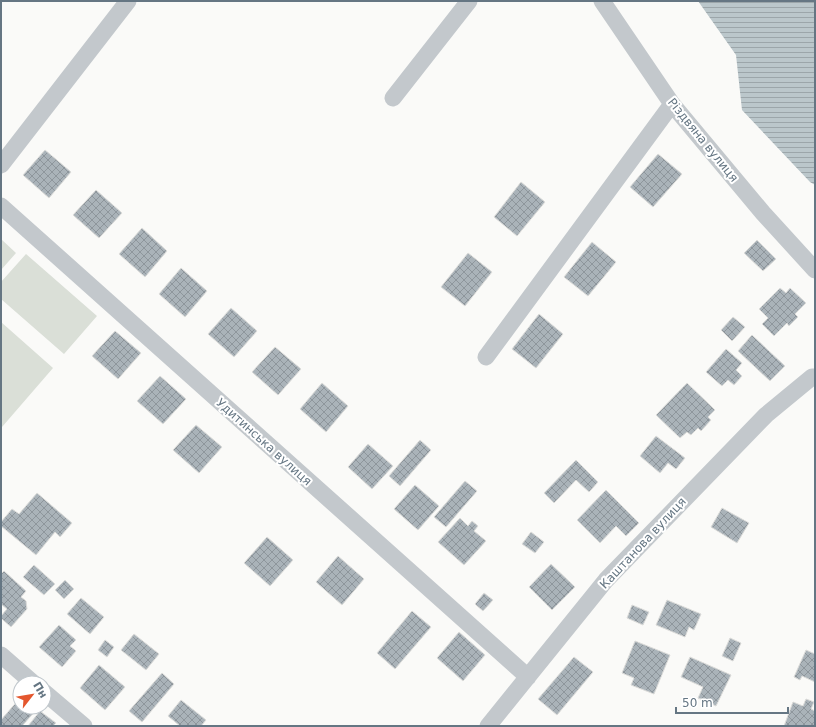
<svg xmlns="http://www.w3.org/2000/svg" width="816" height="727" viewBox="0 0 816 727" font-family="'DejaVu Sans',sans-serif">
<defs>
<pattern id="water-rules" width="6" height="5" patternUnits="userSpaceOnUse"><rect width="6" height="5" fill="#bbc7cb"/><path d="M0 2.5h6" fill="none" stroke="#9ca6aa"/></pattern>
<pattern id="building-cross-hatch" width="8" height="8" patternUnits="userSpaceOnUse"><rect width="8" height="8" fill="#aab3b9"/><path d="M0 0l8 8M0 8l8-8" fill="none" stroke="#8e969c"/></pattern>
</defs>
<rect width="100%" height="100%" fill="#fafaf8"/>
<path fill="#dadfd7" d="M1 239 16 253 1 270Z
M26 254 97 316 64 354 1 299V282Z
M1 322 53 368 2 427 1 426Z"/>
<path fill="url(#water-rules)" d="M698 1H815V185L810 182 742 110 736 55Z"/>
<path fill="url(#building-cross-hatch)" stroke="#dcdcda" d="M45 150 71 172 49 198 23 175Z
M658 154 682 174 653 207 630 187Z
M521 182 545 202 517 236 494 217Z
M96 190 122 213 99 238 73 215Z
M142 228 167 251 145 277 119 254Z
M757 240 776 259 763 271 744 253Z
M592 242 616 262 588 296 564 277Z
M468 253 492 272 465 306 441 287Z
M181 268 207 291 185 317 159 294Z
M780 288 786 293 790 288 806 303 795 314 798 317 789 326 787 323 774 336 762 324 768 318 759 309Z
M231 308 257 331 234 357 208 334Z
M539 314 563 334 536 368 512 349Z
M733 317 745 327 732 341 721 330Z
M115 331 141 353 118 379 92 356Z
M752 335 785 366 770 381 738 351Z
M275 347 301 369 278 395 252 372Z
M726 349 742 363 736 370 742 376 734 385 728 380 722 386 706 372Z
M160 376 186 399 163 424 137 401Z
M322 383 348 406 326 432 300 409Z
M687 383 715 410 708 417 711 420 701 431 698 428 691 435 687 432 680 438 656 415Z
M196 425 222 447 199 473 173 450Z
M656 436 685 458 676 469 668 463 660 473 640 456Z
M420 440 431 450 400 486 389 476Z
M368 444 393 466 372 489 348 467Z
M576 460 598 482 589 492 576 480 554 503 544 493Z
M465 481 477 491 446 527 434 517Z
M415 485 439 506 418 530 394 509Z
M606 490 639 523 626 536 616 526 600 543 577 520Z
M37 493 72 523 60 537 55 532 36 555 1 526V522L12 509 19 514Z
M722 508 749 523 737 543 711 527Z
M460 518 468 526 472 521 478 526 474 531 486 541 464 565 438 542Z
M531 532 544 542 535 553 522 544Z
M267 537 293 560 270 586 244 563Z
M338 556 364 579 342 605 316 582Z
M551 564 575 587 552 610 529 587Z
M34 565 55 584 44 595 23 577Z
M4 571 26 591 21 597 26 601 27 609 11 627 1 618V616L7 609 1 604V574Z
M65 580 74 589 64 599 55 590Z
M484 593 493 600 483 611 475 604Z
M81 598 104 617 90 634 67 614Z
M667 600 701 614 694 630 689 627 685 637 656 625Z
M632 605 649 612 643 625 627 618Z
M412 611 431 627 395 669 377 653Z
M59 625 76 640 70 646 76 651 62 667 39 647Z
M459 632 485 655 463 681 437 658Z
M134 634 159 654 146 670 121 650Z
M730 638 741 643 733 661 722 656Z
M105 640 114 647 107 657 98 650Z
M635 641 670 655 654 694 631 685 634 678 622 673Z
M806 650 815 654V682L802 676 800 680 794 677Z
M574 657 593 672 557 715 538 699Z
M690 657 731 675 716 706 698 698 703 687 681 677Z
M99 665 125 687 105 710 80 688Z
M162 673 174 684 142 722 129 711Z
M20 698V707L38 708 22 726H1V720Z
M806 699 814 702 811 709 815 711V726H784L793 702 803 706Z
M181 700 206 720 201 726H180L168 716Z
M40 711 56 723 53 726H28Z"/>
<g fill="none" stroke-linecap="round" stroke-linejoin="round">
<path stroke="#c3c8cc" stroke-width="17" d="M602 1 672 104 763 213 815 270
M393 98 469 1
M1 165 128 1
M1 206 528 677
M486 357 672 104
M1 655 33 683
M44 692 84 726
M488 726 606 580 766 415 812 377H815"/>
</g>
<g text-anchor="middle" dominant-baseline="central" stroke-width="4" stroke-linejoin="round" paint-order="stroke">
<g font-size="12" fill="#657683" stroke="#fff">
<text transform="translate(703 140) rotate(51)">Різдвяна вулиця</text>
<text transform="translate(264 442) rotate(42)">Удитинська вулиця</text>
<text transform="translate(643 543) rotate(-47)">Каштанова вулиця</text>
</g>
</g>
<rect width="816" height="727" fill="none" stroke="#657683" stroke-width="4"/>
<g transform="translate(32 695) rotate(59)"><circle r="19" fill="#ffffff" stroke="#c1c8cd"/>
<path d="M0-3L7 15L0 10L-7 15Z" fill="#e4572e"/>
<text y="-6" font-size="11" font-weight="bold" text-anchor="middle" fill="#657683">Пн</text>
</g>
<path d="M676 707v6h112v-6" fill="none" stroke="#657683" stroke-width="2"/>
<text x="682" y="707" font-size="12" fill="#657683" stroke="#ffffff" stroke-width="3" paint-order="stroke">50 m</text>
</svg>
